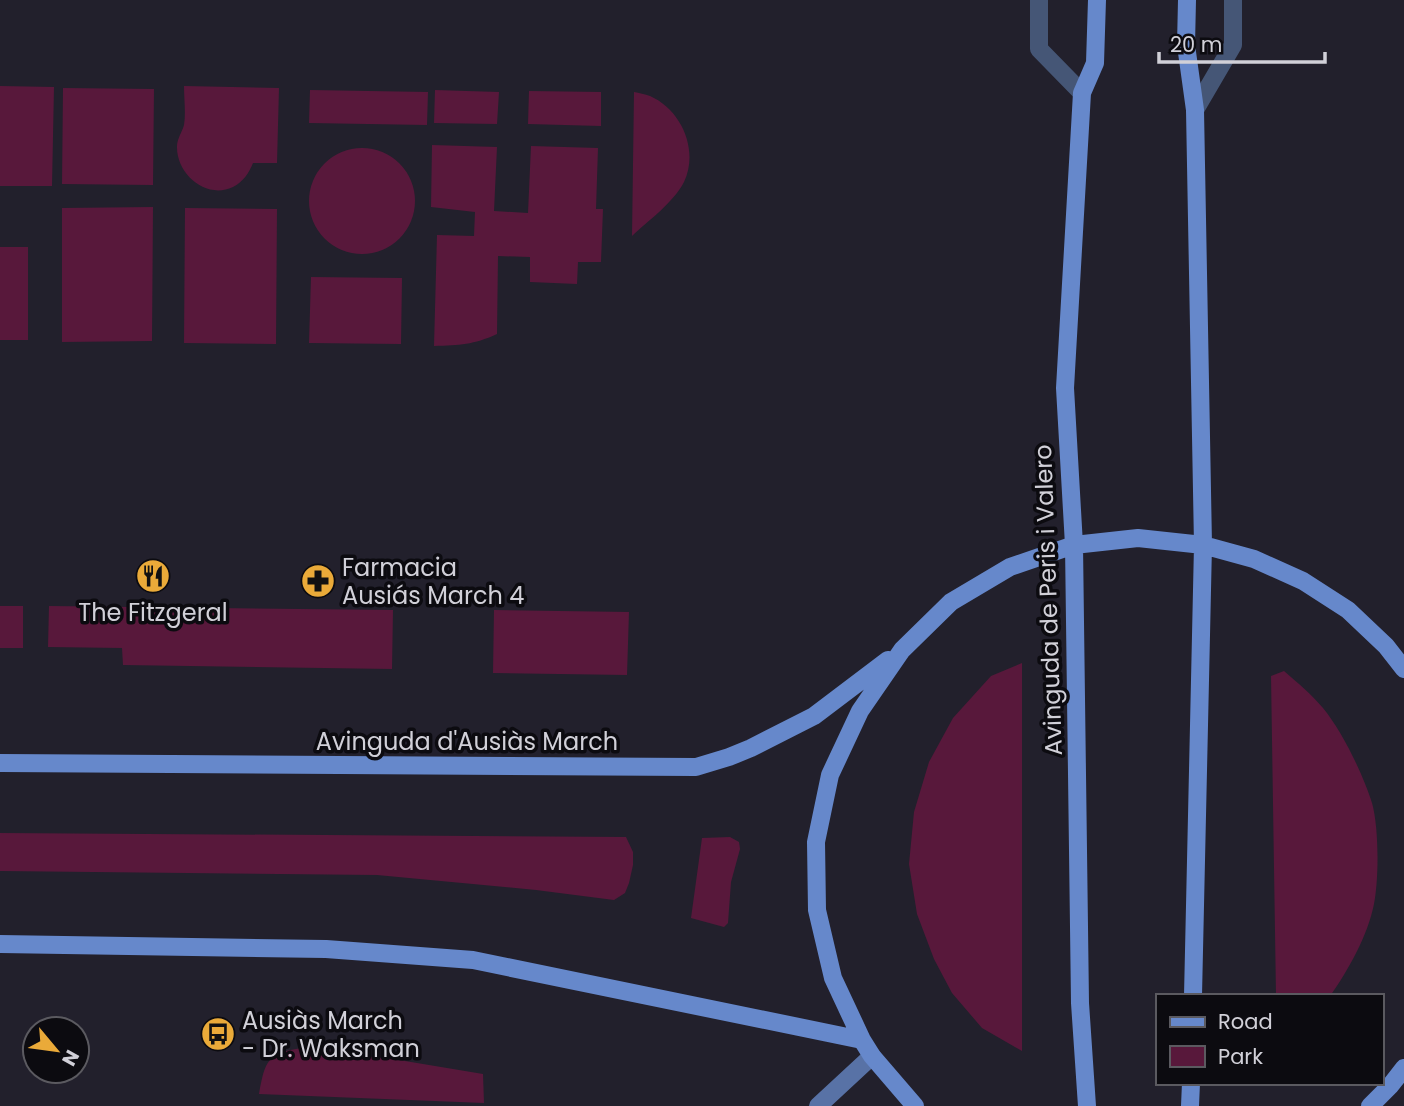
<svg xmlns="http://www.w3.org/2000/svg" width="1404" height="1106" viewBox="0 0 1404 1106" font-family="Poppins,sans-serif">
<rect width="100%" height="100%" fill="#22202c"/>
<path fill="#58183b" d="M0 86 54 87 52 186H0Z
M184 86 279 88 277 163H253C249 173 243 182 233 187 206 200 176 174 177 146 177 139 182 132 184 125 186 113 184 99 184 86Z
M63 88 154 89 153 185 62 184Z
M310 90 428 92 427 125 309 123Z
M435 90 499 92 497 124 434 123Z
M529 91 601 92V126L528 124Z
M634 92C639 93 645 94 650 96 682 110 699 151 684 182 673 203 649 220 632 236Z
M432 145 497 147 494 211 528 213 531 146 598 148 596 209H603L601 262H578L577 284 530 282V257L498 256 497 334C473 345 460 345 434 346L437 235 474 236 475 212 431 207Z
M309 201a53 53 0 1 1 106 0a53 53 0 1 1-106 0Z
M153 207 152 341 62 342V208Z
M185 208 277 209 276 344 184 343Z
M0 247H28V340H0Z
M311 277 402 278 401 344 309 343Z
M0 606H23V648H0Z
M49 606 393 610 392 669 123 665 122 648 48 647Z
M494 610 629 612 627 675 493 673Z
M1022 663V1051L982 1028 952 993 934 959 917 914 909 864 914 812 929 762 953 718 991 676Z
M1284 671C1298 683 1311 694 1323 708 1342 731 1363 774 1372 803 1379 827 1379 879 1374 904 1368 935 1348 971 1330 996H1276L1271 676Z
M0 833 626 837 633 852V865L629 883 625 893 614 900 536 890 377 875 0 871Z
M730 837 739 842 740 849 731 882 728 923 724 927 691 918 702 838Z
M302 1048 405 1061 483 1074 484 1103 259 1094C265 1061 267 1053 302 1048Z"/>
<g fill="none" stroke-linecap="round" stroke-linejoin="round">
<path stroke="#455676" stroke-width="18" d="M1039 0V49L1082 93
M1195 110 1233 45V0"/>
<path stroke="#5872a6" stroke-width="18" d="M818 1106 872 1056"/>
<path stroke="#6688cb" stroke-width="18" d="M1187 0 1186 45 1195 110 1203 545 1193 996
M0 763 696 767 729 757 751 748 814 716 888 660
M0 944 326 949 473 960 862 1040
M915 1106 872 1056 862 1040 833 978 817 910 816 842 830 775 860 711 902 650 951 602 1010 567 1074 545 1138 538 1203 545 1254 559 1303 581 1348 610 1386 646 1404 669
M1087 1106 1080 1003 1074 545 1065 388 1082 93 1095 63 1097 0
M1190 1106 1191 1083
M1370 1106 1390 1086 1404 1068"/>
</g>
<defs>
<g id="restaurant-disc" transform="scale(1.75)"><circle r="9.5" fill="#eaaa39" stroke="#0c0b10"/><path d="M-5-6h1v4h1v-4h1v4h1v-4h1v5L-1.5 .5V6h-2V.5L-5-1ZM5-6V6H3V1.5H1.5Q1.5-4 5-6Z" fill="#111"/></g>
<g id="pharmacy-disc" transform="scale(1.75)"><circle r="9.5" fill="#eaaa39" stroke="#0c0b10"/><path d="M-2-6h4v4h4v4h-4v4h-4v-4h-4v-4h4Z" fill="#111"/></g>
<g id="bus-disc" transform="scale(1.75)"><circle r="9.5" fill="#eaaa39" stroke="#0c0b10"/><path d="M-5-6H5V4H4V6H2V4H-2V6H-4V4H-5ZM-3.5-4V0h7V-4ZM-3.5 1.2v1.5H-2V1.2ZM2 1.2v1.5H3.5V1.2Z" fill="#111"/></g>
</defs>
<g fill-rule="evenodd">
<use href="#restaurant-disc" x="153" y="576"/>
<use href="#pharmacy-disc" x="318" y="581"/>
<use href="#bus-disc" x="218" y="1034"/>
</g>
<g text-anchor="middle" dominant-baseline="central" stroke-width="7" stroke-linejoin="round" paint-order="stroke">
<g font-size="24" fill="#d1d0d8" stroke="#0c0b10" text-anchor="start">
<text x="342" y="567">Farmacia<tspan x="342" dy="28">Ausiás March 4</tspan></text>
<text x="153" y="612" text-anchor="middle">The Fitzgeral</text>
<text x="242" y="1020">Ausiàs March<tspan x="242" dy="28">- Dr. Waksman</tspan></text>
</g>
<g font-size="24" fill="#d1d0d8" stroke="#0c0b10">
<text transform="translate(1048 600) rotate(-92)">Avinguda de Peris i Valero</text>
<text x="467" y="741">Avinguda d'Ausiàs March</text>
</g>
</g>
<rect x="1156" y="994" width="228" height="91" fill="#0c0b10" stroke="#5b5a60" stroke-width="2"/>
<rect x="1170" y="1017" width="35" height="10" fill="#6688cb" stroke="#5b5a60" stroke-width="2"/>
<text x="1218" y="1029" font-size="21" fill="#d1d0d8">Road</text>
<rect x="1170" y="1046" width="35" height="21" fill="#58183b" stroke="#5b5a60" stroke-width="2"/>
<text x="1218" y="1064" font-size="21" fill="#d1d0d8">Park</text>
<g transform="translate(56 1050) rotate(119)"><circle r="33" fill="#0c0b10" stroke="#5b5a60" stroke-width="2"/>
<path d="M0-5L12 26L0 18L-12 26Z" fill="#eaaa39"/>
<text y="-10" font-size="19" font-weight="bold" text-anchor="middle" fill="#d1d0d8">N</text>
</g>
<path d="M1159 52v10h166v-10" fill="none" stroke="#d1d0d8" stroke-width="3.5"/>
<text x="1170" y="52" font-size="21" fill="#d1d0d8" stroke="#0c0b10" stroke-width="5" paint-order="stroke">20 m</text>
</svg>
